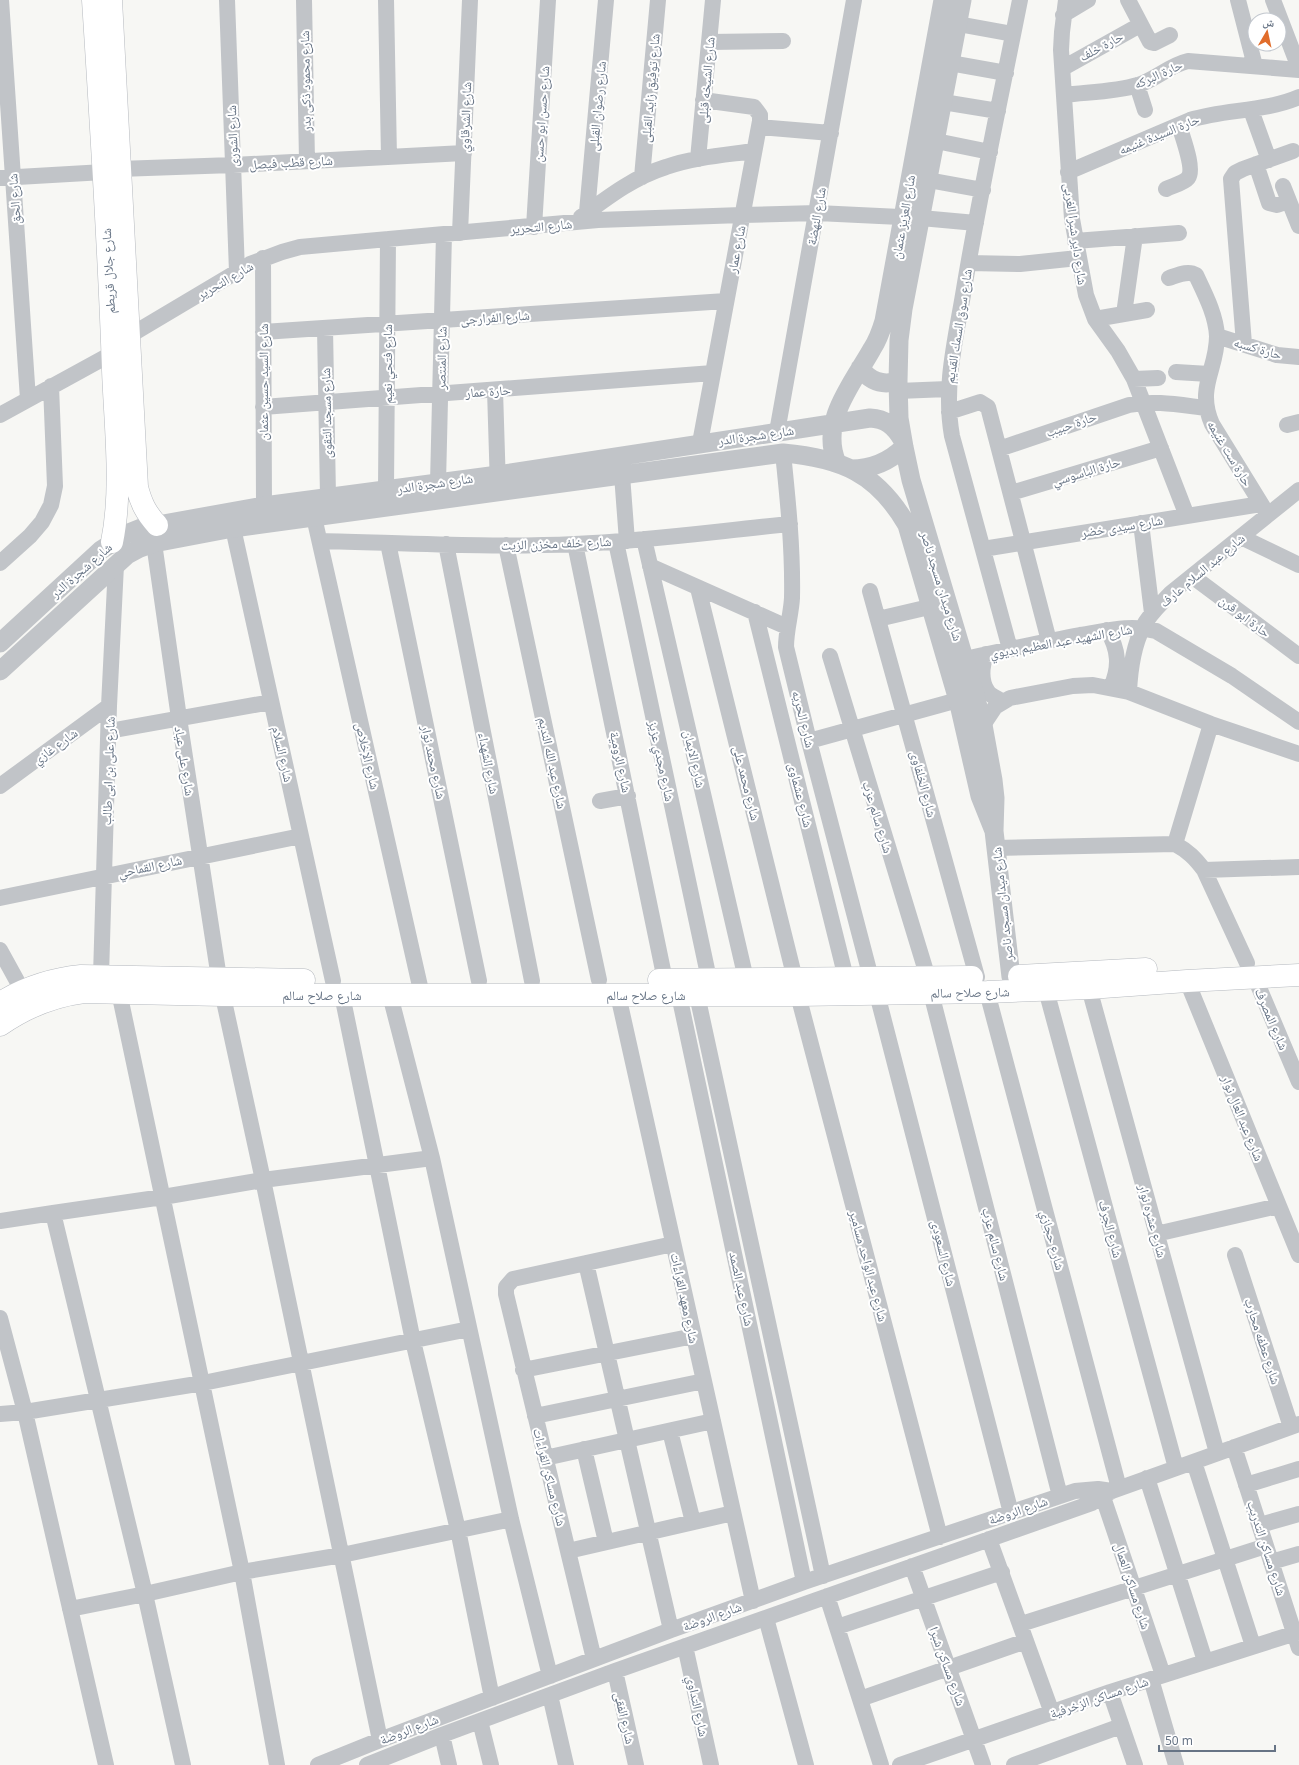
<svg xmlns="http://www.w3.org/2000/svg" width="1299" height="1765" viewBox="0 0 1299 1765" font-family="'Noto Sans','Noto Naskh Arabic',sans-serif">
<rect width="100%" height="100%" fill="#f7f7f4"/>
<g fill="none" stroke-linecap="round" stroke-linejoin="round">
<g stroke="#b5b9bf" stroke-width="23">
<path id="secondary" d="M93 0C101 123 109 246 113 370 115 425 123 488 112 542
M111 0 137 487C141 503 146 513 157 525
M1019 976 1146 969
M659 980 972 977
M0 1003C26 987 51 979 81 976L304 980
M0 1025C26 1007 52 996 84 992L222 995H798L987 992 1089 988 1187 981 1299 975"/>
</g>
<path stroke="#c1c4c8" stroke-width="16" d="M1 0 28 399
M227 0 237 272
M304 0 307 161
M386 0 389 157
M1066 0 1062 32 1061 50 1072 219 1086 295 1095 319 1118 351 1134 379 1187 516
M1128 0 1150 42 1154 43 1170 35
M1238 0 1255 66
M1273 0 1299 68
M1063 15 1088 0
M958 24 1013 34
M709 42 783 41
M950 63 1006 73
M1063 68 1140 25
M1137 85 1145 110
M1064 95C1088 92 1115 92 1138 85 1156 79 1170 65 1188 61L1299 70
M943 102 998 111
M1251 110 1269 160
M759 127 831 133
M936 141 990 152
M698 159 713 0
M1256 164 1269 203 1277 205 1289 201
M119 169 233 165 464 153
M1068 172 1190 120C1226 109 1264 112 1299 97
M642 177 658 0
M0 178 104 172
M928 180 983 190
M1283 186 1299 226
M1166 189C1172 186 1184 183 1188 178 1195 169 1182 136 1179 125
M587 212 606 0
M581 217C608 197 634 177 666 167 694 157 725 155 754 151
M534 227 548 0
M460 233 470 0
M1075 241 1179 233
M263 258 264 506
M969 263 1020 264 1078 258
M1169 278C1178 275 1188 270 1196 275 1205 294 1216 315 1217 336 1217 370 1196 387 1212 424L1268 515
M1124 314 1135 236
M1095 319 1147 310
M325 328 328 497
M263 332 726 301
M129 336 250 264 282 252 300 247 598 220 742 215 817 213 921 218 976 223
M1217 336 1277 355 1299 357
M1244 344 1231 179 1235 173 1243 169 1293 151
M1176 372 1209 374
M1134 379 1158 378
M495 390 498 487
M898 391 948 389
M263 407 713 373
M949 412 980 402 988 407 1049 641
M0 415 113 353
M1287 425 1299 422
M777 432 854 0
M700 443 760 121V115L754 107 703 100
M999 449 1129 405C1154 400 1180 405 1206 408
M783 453C788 501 793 550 792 598 791 615 786 630 786 647L809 741 871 978
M622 475 627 541
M438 483 444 234
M386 489 388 239
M1011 493 1161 448
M314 517 422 995
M1141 523 1152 613
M233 528 333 981
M1241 537 1299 565
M644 539 746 979
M321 541C405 543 491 548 575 544 647 541 718 531 790 524
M616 542 709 979
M154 543 179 718 219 978 263 1180 380 1740
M388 543 479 981
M446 544 532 981
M575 544 665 980
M506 545 599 980
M983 549 1261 504
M0 563 30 536 42 522 51 505 55 486 51 386
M650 566 787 627
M1192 576 1299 656
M698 588 795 979
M870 591 977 977
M755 612 846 978
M878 619 942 604
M1107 630C1119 650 1120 667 1111 687
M1010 649 952 436C943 386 956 338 964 289 980 192 1001 96 1020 0
M986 654C982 666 980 681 988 692 991 696 998 699 1002 701
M830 656 928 978
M964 659C1003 651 1041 642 1080 635 1106 631 1130 624 1156 631L1232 676 1299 722
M1129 692C1130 671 1133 647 1143 627 1149 614 1161 604 1171 593L1299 490
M983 725 995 707 1010 698 1073 686 1093 685 1129 692 1211 724 1299 754
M109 731 271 702
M809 741 958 700
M0 786 109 706
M600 801 628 796
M1175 844C1188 851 1195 858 1204 870L1247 963
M996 848 1175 844 1211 724
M1204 870 1299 867
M0 898 301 836
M0 950 22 990
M101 976 109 706 116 565
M1255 978 1299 1082
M1187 981 1299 1255
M1089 988 1217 1453
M1046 990 1176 1468
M119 992 242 1572 277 1765
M987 992 1119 1488
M931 993 1060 1496
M877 994 1011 1513
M342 995 413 1341 458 1530 492 1698
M390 995 432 1158 511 1519 550 1676
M618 995 753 1601
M679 995 804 1582
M697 995 823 1576
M798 995 940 1537
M0 1221 53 1213
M1156 1234 1278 1206
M1235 1255 1291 1427
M586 1263 671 1630
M0 1318 25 1412 106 1765
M523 1370 694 1336
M0 1414 25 1412 203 1383 469 1329
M535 1416 704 1381
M670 1431 693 1522
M1234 1447 1299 1648
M584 1449 606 1542
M545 1458 713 1421
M1194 1462 1253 1646
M1147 1478 1205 1661
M1246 1485 1299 1469
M1103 1497 1163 1675
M1260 1525 1299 1514
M989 1539 1052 1713
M568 1551 733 1513
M1271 1562 1299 1554
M912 1566 983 1765
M827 1596 881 1765
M70 1609 145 1594 242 1572 342 1555 511 1519
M766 1618 806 1765
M1021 1624 1266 1546
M837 1627 1002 1572
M685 1646 711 1765
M594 1659 506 1294V1287L513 1279 673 1244
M615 1671 636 1765
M1151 1679 1176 1765
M1110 1692 1135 1765
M550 1695 566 1765
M860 1699 1026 1641
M480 1721 491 1765
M442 1735 449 1765
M183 1765 145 1594 53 1213 163 1197 263 1180 432 1158
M318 1765 380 1740 671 1630 804 1582 1075 1491 1098 1489 1112 1491
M367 1765 442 1735 615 1671 1092 1503 1112 1491 1299 1424
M900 1765 1110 1692 1299 1632
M1014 1765 1121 1726"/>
<path stroke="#c1c4c8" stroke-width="19" d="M962 0 903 309 899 340 898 381 899 418 904 447 911 480 974 692 983 725 993 780 995 798 994 831 1011 977
M860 368C870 381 882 386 898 381
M837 463C819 422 853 383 872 349 878 340 881 331 884 321L943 0
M851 469C872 469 889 462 904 447
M0 643 101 550 126 534 141 528 264 506 498 475 870 418C886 419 894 426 902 439
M0 671 127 555 140 548 154 543 233 528 783 453C841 458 877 473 907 525L958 700 980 796 994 831"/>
<use href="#secondary" stroke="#fff" stroke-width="22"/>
</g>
<g text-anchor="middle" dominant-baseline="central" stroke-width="4" stroke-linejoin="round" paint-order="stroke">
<g font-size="13" fill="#677485" stroke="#fff">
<text transform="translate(1101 46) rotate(-28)">حارة خلف</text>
<text transform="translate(1158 74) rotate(-24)">حارة البركه</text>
<text transform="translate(706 80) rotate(-85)">شارع الشيخه قبلى</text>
<text transform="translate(305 81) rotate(-91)">شارع محمود ذكى بدر</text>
<text transform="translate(650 88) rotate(-85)">شارع توفيق زايد القبلى</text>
<text transform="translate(597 106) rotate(-85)">شارع رضوان القبلى</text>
<text transform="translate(541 114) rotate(-86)">شارع حسن ابو حسن</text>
<text transform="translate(465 117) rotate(-88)">شارع الشرقاوي</text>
<text transform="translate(1159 134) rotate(-22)">حارة السيدة غنيمه</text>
<text transform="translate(232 136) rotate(-92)">شارع الشورى</text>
<text transform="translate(291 162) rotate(-3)">شارع قطب فيصل</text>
<text transform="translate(14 199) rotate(-94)">شارع الحق</text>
<text transform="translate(816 216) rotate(-80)">شارع النهضة</text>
<text transform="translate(903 217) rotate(-80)">شارع العزيز عثمان</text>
<text transform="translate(541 226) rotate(-5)">شارع التحرير</text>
<text transform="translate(1076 234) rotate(82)">شارع داير شبرا الغربى</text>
<text transform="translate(736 249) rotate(-79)">شارع عمار</text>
<text transform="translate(108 271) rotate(-93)">شارع جلال قريطم</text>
<text transform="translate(225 280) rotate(-30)">شارع التحرير</text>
<text transform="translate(495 317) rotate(-4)">شارع الفرارجى</text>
<text transform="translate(958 326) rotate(-81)">شارع سوق السمك القديم</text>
<text transform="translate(1258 348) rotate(16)">حارة كسبه</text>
<text transform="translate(441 358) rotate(-89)">شارع المنتصر</text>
<text transform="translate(387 364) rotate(-90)">شارع فتحي نعيم</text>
<text transform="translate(263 382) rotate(-90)">شارع السيد حسين عثمان</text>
<text transform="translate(488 391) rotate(-4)">حارة عمار</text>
<text transform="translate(326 413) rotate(-91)">شارع مسجد التقوى</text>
<text transform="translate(1071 424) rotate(-19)">حارة حبيب</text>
<text transform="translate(756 435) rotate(-8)">شارع شجرة الدر</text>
<text transform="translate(1230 453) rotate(59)">حارة ست غنيمه</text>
<text transform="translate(1086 471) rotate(-17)">حارة الباسوسي</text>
<text transform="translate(435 483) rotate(-8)">شارع شجرة الدر</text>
<text transform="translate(1122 526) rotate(-9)">شارع سيدى خضر</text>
<text transform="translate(556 543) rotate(-2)">شارع خلف مخزن الزيت</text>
<text transform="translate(81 570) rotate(-41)">شارع شجرة الدر</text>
<text transform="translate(1202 570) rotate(-40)">شارع عبد السلام عارف</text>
<text transform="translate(942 586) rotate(73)">شارع ميدان مسجد ناصر</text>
<text transform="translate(1245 616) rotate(37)">حارة ابو قرن</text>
<text transform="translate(1061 641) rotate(-10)">شارع الشهيد عبد العظيم بديوي</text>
<text transform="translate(804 719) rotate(76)">شارع الحريه</text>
<text transform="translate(55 746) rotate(-36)">شارع غازي</text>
<text transform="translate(283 754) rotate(77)">شارع السلام</text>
<text transform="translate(368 756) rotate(77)">شارع الإخلاص</text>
<text transform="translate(695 759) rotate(77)">شارع الايمان</text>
<text transform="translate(185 761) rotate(81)">شارع على عياد</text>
<text transform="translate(662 761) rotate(78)">شارع مجدي عزيز</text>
<text transform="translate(434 762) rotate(78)">شارع محمد نوار</text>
<text transform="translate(621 762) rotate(78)">شارع الرومية</text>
<text transform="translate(489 763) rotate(79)">شارع الشهداء</text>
<text transform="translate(553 763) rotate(78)">شارع عبد الله النديم</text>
<text transform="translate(108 771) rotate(-88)">شارع على بن ابى طالب</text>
<text transform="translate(747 783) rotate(76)">شارع محمد على</text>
<text transform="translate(924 784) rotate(75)">شارع الخلفاوى</text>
<text transform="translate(801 795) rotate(76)">شارع عشماوى</text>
<text transform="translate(878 817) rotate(73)">شارع سالم عزب</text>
<text transform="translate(150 866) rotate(-12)">شارع القماحي</text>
<text transform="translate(1002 904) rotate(-96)">شارع ميدان مسجد ناصر</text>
<text transform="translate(970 992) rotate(-1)">شارع صلاح سالم</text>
<text x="322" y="995">شارع صلاح سالم</text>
<text x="646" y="995">شارع صلاح سالم</text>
<text transform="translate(1272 1019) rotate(67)">شارع المصرف</text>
<text transform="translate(1243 1118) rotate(68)">شارع عبد العال نوار</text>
<text transform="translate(1153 1221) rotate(75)">شارع عشره نوار</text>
<text transform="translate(1111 1229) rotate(75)">شارع الجرف</text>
<text transform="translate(1053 1240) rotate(75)">شارع حجازي</text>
<text transform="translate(996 1244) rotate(76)">شارع سالم عزب</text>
<text transform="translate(944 1253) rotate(76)">شارع السعودى</text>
<text transform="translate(869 1266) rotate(75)">شارع عبد الواحد مسامير</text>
<text transform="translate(742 1289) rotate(78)">شارع عبد الصمد</text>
<text transform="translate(685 1298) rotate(78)">شارع معهد القراءات</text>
<text transform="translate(1263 1341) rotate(72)">شارع عطفه محارب</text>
<text transform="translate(550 1477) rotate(76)">شارع مساكن القراءات</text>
<text transform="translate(1018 1510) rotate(-19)">شارع الروضة</text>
<text transform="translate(1267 1548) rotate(72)">شارع مساكن التدريب</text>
<text transform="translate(1133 1586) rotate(72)">شارع مساكن العمال</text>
<text transform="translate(712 1616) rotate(-20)">شارع الروضة</text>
<text transform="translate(948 1666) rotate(70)">شارع مساكن شبرا</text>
<text transform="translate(1099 1697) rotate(-19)">شارع مساكن الزخرفية</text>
<text transform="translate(698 1706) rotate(78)">شارع التداوي</text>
<text transform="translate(625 1718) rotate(77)">شارع الفقى</text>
<text transform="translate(409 1729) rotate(-21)">شارع الروضة</text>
</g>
</g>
<g transform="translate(1267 32) rotate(9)"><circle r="19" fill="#ffffff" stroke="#c2c7ce"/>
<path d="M0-3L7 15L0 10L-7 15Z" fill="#e16d2b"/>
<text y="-6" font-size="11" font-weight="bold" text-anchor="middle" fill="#677485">ش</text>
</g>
<path d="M1159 1745v6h116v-6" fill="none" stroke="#677485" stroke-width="2"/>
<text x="1165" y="1745" font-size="12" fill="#677485" stroke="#ffffff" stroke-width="3" paint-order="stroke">50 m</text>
</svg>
